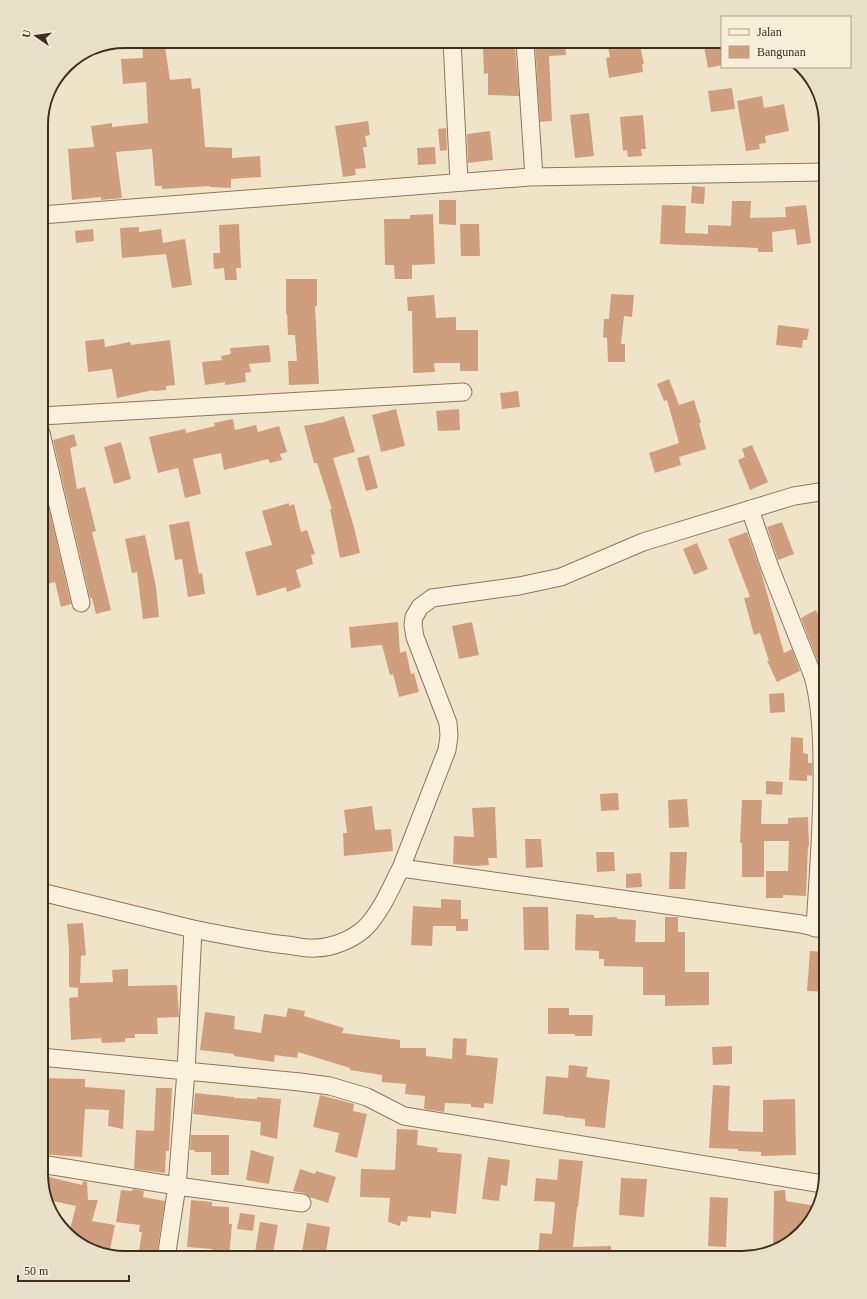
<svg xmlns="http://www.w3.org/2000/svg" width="867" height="1299" viewBox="0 0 867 1299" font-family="Georgia,serif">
<rect width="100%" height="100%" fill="#f0e4c8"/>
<path fill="#cf9f7d" d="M142 41H164L170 80 191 78 192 89 200 88 205 147 232 148V158L260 156 261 177 231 179V188L210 187V186L162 189V186H155L152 149 116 152 122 198 101 200V197L72 200 68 149 94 147 91 126 112 123V127L148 123 146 82 123 84 121 59 143 58Z
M535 41H565L566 55 549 56 552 121 540 122Z
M607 41H639L644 64H642L643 72 609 78 606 58 610 57Z
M703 41H722V65L708 68Z
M515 47 519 96 488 95V73L484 74 483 49Z
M732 88 735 109 711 112 708 91Z
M762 96 764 108 784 104 789 131 765 136 766 143 759 144 760 149 746 151 737 101Z
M589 113 594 156 575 158 570 115Z
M643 115 646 149H641L642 156 628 157 627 150 623 151 620 117Z
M368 121 370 135 365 136 367 147H363L366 168 355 169 356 175 343 177 335 126Z
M446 128 447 150 440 151 438 129Z
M490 131 493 160 468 163 467 134Z
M435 147 436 164 418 165 417 148Z
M692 186 705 187 704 204 691 203Z
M439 200H456V225L439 224Z
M732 201H751L750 218 786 217 785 207 806 205 811 243 797 245 795 229 772 232 773 252H758V248L660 244 662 205 686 206 685 233 708 234V225L731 226Z
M433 214 435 264 412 265V279H395L394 265H385L384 219H410V215Z
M239 224 241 268H236L237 280H225L224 268 214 269 213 253H220L219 225Z
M460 224H479L480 256H461Z
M139 227V232L161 229 163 243 185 239 192 285 172 288 166 254 122 258 120 228Z
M93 229 94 241 76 243 75 231Z
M286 279H317V306H315L319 384 289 385 288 361H297L295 335H288L287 314H286Z
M611 294 634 295 632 317 624 316 621 344H625V362H608L607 338 603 337 604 319H609Z
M434 295 436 318 456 317V330H478V371H460V363H434L435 372 413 373 412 311H408L407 297Z
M778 325 809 329 807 340H803L802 348 776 345Z
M104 339 105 347 130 342 131 345 170 340 175 385 166 386V390L153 391V390L117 398 112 369 88 372 85 341Z
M269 345 271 362 249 364 251 372 245 373 246 382 225 385V382L205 385 202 362 222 360 221 356 231 354 230 348Z
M669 379 679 405 694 400 701 423H699L706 449 679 457 681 465 655 473 649 453 679 443 667 400 664 401 657 384Z
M518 391 520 407 502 409 500 393Z
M396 409 405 446 381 452 372 415Z
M459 409 460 430 438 431 436 411Z
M344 416 355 452 333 458 354 527 360 553 340 558 330 509H332L317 463H314L304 426 324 422Z
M233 419 235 430 256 425 258 432 279 426 287 452 280 454 282 460 270 463 268 459 224 470 221 453 193 459 201 494 185 498 178 468 158 473 149 437 185 429 186 433 215 426 214 423Z
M74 434 77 446 70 448 77 489 85 487 96 531 92 532 111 610 96 614 92 598H90L53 440Z
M121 442 131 479 114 484 104 447Z
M752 445 768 482 750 490 738 460 745 457 742 449Z
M369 455 378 488 366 491 357 458Z
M47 500 71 604 61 607 55 582 41 586V502Z
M289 503V506L294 504 301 532 307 530 315 554 311 555 313 564 296 570 301 587 287 592 286 587 257 596 245 552 272 545 262 511Z
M189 521 199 574 202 573 205 594 188 597 182 559 175 560 169 525Z
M782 522 794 554 778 560 767 527Z
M747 532 761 572 784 653 792 649 800 671 777 682 767 661H769L760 633 754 635 744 598 750 597 728 539Z
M145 535 156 587 159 617 143 619 137 572 132 573 125 539Z
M697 543 708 569 694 575 683 549Z
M816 610 826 632V640L818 644 823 660 818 662 801 618Z
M398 622 400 653 406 651 411 674 414 673 419 692 399 697 393 674 390 675 382 645 351 648 349 627Z
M472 622 479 655 459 659 452 626Z
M784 693 785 712 770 713 769 694Z
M791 737 803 738V753L808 754V763H812V776L807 775V781L789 780Z
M766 781 783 782 782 795 766 794Z
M618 793 619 810 601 811 600 794Z
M687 799 689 827 669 828 668 800Z
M742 800H762L761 824H788V818L808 817 809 846H808L806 896 783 895V898H766V871H788L789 841H764V877H742V843H740Z
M372 806 375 830 391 829 393 851 344 856 343 833H347L344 810Z
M495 807 497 858H488L489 865 475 866 453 864 454 836 474 837 472 808Z
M525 839H541L543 867 526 868Z
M596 852H614L615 871 597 872Z
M670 852H687L685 889H669Z
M641 873 642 887 626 888V874Z
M441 899 461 900V919H468V931H456V926H433L432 946 411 945 413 906 441 908Z
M523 907H548L549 950H524Z
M576 914 594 915V918L617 917V919L636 920 635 942H665V917H678V932H685V972H709V1005L665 1006V995H643V967L604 966V959H599V951L575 950Z
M83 923 86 955 81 956 80 983 113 982 112 970 128 969V986L177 985 179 1017 157 1018 158 1034H135V1038H125V1042L102 1043 101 1038 71 1040 69 998 78 997V988L69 987V949L67 924Z
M810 951 826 952V992L807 991Z
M288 1008 305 1011 304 1016 344 1028 342 1033 400 1040V1048H426V1056L452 1059 453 1038 467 1039 466 1055 498 1058 493 1104 484 1103V1108L471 1107V1104L445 1103 444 1112 424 1109 425 1096 405 1094 406 1084 382 1082V1075L350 1070V1068L298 1052 297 1058 275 1055 274 1062 234 1056V1054L200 1050 205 1012 235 1016 234 1029 261 1033 264 1014 286 1017Z
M548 1008H569V1015H593L592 1036H575V1034H548Z
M732 1046V1064L713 1065 712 1047Z
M569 1065 588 1067 586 1077 610 1080 605 1128 585 1126V1119L564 1117V1116L543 1114 546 1076 568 1078Z
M41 1078 85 1079V1087L125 1090 123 1129 108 1126 109 1110 85 1109 82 1157 41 1154 44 1112H41Z
M713 1085 730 1086 728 1130H730V1131L763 1132V1100L795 1099 796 1155 761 1156V1152L738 1151V1149L709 1148Z
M156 1088H172L169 1151H166L165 1173 134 1169 136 1130 154 1131Z
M195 1093 234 1097V1098L257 1099V1097L281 1099 277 1139 260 1135 261 1122 193 1114Z
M320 1095 354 1104 353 1111 367 1114 357 1158 335 1152 339 1133 313 1127Z
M397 1129 418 1130 417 1145 438 1148 437 1152 462 1154 456 1214 431 1211V1218L408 1216 407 1222 401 1221 400 1226 388 1222 390 1198 360 1197 361 1169 395 1170Z
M191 1135H229V1175H211V1152H194L195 1150H190Z
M251 1150 274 1157 269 1184 246 1180Z
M488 1157 510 1160 507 1186 501 1185 499 1201 482 1199Z
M559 1159 583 1161 578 1207H577L573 1247 611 1246 612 1258H567L538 1255 540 1233 552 1234 555 1204 554 1202 534 1201 536 1178 557 1180Z
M300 1169 315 1174 316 1171 336 1177 328 1203 309 1197 304 1193 293 1191Z
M41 1175 82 1185 83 1181 87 1182 88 1200H98L92 1221 115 1225 109 1255 83 1247 69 1233 76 1206 48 1200Z
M621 1178 647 1179 644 1217 619 1215Z
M133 1189 144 1191 143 1197 165 1201 156 1258H138L142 1232H139L140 1225 116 1222 121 1190 132 1191Z
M785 1190 786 1201 817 1206 815 1216 784 1247 773 1250 774 1191Z
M710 1197 728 1198 726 1247 708 1246Z
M191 1200 212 1202V1206L229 1207V1224H232L229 1258H212V1249L187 1247Z
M240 1213 255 1215 253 1231 237 1229Z
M260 1222 278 1225 272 1258H254Z
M307 1223 330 1227 325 1258H301Z"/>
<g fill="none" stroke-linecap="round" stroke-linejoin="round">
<g stroke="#8d765c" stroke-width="19">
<path id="street" d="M452 41 459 182
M525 41 534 177
M41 215 530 177 826 172
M41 416 463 392
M41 433 81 603
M750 509 769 565 813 676C821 705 822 736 822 766 823 820 818 874 815 928
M401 868 447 750 449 736 448 723 415 637 413 625 414 617 420 607 432 598 519 586 561 577 643 542 794 496 826 491
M41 892 193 929
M41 1057 300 1082 330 1086 367 1097 404 1116 823 1184
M41 1164 177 1186 302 1203
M166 1258 177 1186 186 1071 193 929C225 935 256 942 287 945 296 946 306 949 315 948 332 948 355 939 367 926 382 910 391 887 401 868L801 924 826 930"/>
</g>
<use href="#street" stroke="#faf1dc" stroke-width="17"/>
</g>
<path d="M0 0H867V1299H0ZM125 48H742A77 77 0 0 1 819 125V1174A77 77 0 0 1 742 1251H125A77 77 0 0 1 48 1174V125A77 77 0 0 1 125 48Z" fill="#e8dfc9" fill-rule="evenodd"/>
<path fill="none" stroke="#3d2e20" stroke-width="2" d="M125 48H742A77 77 0 0 1 819 125V1174A77 77 0 0 1 742 1251H125A77 77 0 0 1 48 1174V125A77 77 0 0 1 125 48Z"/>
<rect x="721" y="16" width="130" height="52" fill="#f7eed8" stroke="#ada18e"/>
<rect x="729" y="29" width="20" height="6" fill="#faf1dc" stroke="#ada18e"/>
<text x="757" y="36" font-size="12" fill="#3d2e20">Jalan</text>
<rect x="729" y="46" width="20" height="12" fill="#cf9f7d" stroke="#ada18e"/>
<text x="757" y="56" font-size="12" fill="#3d2e20">Bangunan</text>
<g transform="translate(36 36) rotate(283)" stroke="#f7eed8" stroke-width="3" paint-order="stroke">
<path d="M0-3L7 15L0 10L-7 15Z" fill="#3d2e20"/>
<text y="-6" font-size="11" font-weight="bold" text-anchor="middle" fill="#3d2e20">U</text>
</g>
<path d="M18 1275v6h111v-6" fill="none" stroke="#3d2e20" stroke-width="2"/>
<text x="24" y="1275" font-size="12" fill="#3d2e20" stroke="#f7eed8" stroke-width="3" paint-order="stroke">50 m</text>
</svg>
